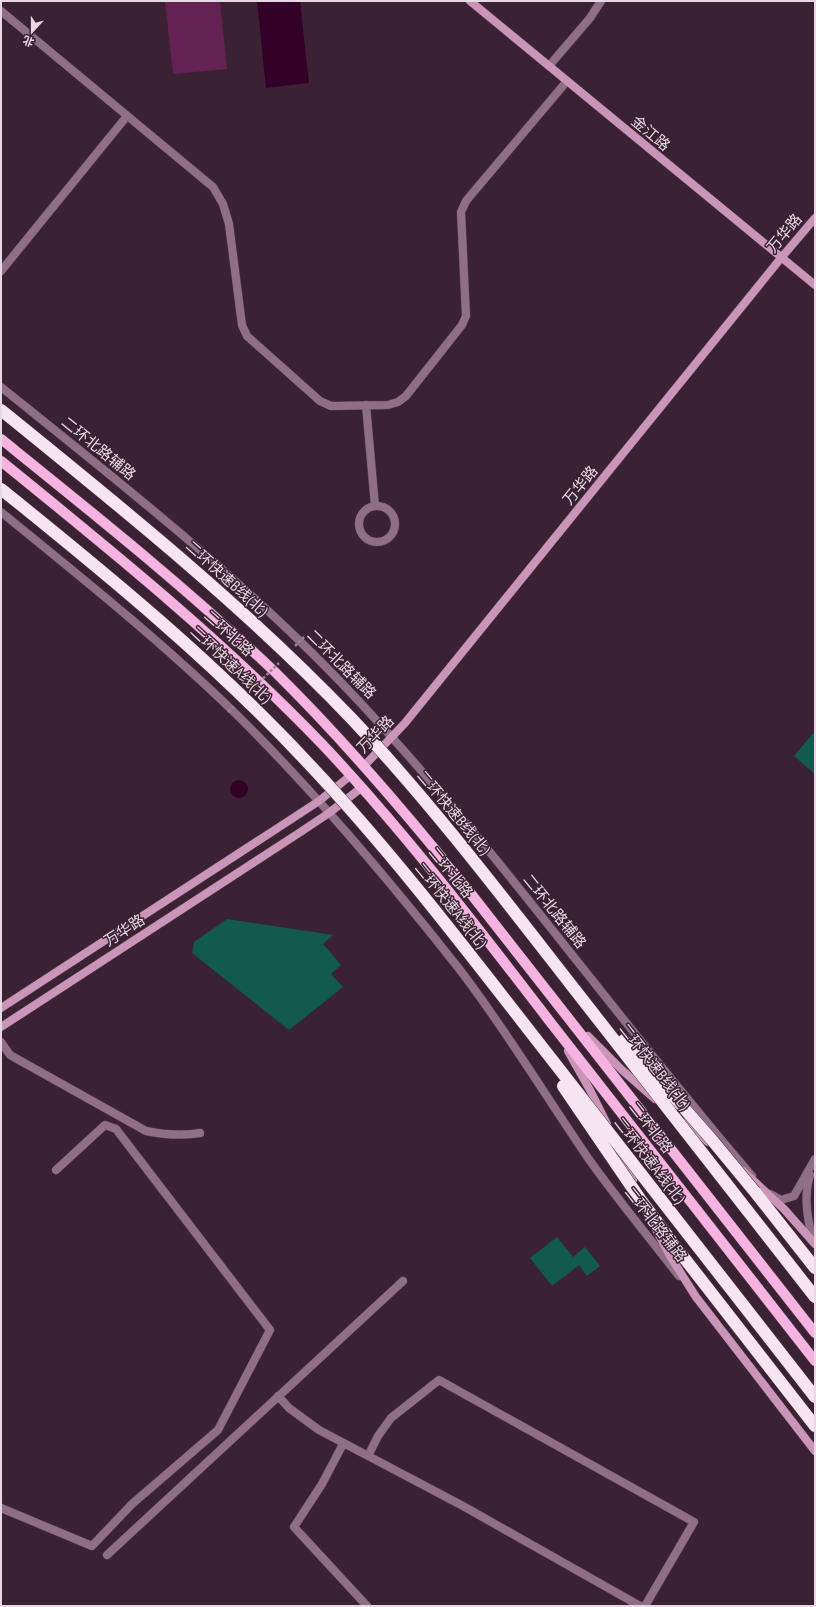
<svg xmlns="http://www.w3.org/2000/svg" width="816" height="1607" viewBox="0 0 816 1607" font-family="'PT Sans Narrow','Noto Sans SC',sans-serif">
<rect width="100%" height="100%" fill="#3a2233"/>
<path fill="#642253" d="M165 1H220L227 69 173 74Z"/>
<path fill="#330128" d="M257 1H300L309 83 266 88Z
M230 789a9 9 0 1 1 18 0a9 9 0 1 1-18 0Z"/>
<path fill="#12594e" d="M815 731V774L794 756Z
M227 919 333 935 323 944 341 965 331 974 343 987 289 1030 192 953 194 942Z
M557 1237 573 1257 585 1247 600 1266 587 1276 579 1265 552 1286 530 1258Z"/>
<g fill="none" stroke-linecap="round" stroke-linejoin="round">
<g stroke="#563f4f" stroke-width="9">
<path id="street" d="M1 11 213 187 223 204 229 224 242 325 247 336 320 401 331 406 388 405 398 402 406 396 462 325 466 316 461 212 466 201 567 81
M549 66 590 18 601 1
M1 271 127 116
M1 387C128 489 257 590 367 710 504 858 620 1023 752 1176
M366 405 375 506
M359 524a18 18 0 1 1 36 0a18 18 0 1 1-36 0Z
M1 512C81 577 162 642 236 714 317 794 390 881 460 970 506 1030 545 1095 588 1158 617 1199 649 1237 679 1276
M1 1042 10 1055 146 1131C165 1135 181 1136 200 1133
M810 1175C803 1197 808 1221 813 1242
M770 1194 781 1200 794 1196 815 1159
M278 1396 289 1408 319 1430 463 1506 640 1606
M343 1444 322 1484 294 1527 367 1606
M368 1456 378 1436 391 1418 439 1380 694 1522 645 1606
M1 1508 92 1546 132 1504 218 1430 270 1330 116 1129 105 1125 56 1170
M107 1555 403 1281"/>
</g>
<g stroke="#563f4f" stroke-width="9">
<path id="secondary" d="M470 1 815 285
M364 766 405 723 781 258 815 218
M1 1008 290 820 319 801 350 776
M1 1027 299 833 329 813 361 788
M588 1036 622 1070 655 1099
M568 1051 590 1090 607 1124
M683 1122 708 1142
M620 1153 633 1180
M743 1171 784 1209 815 1244
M652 1222 670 1256 696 1297 815 1451"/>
</g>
<g stroke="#563f4f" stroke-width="11">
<path id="primary" d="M1 439C94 514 188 589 275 672 344 740 407 814 468 890L815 1333
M1 461C112 551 223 641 322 744 405 832 478 928 551 1023 639 1136 727 1248 815 1361"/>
</g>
<g stroke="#563f4f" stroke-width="13">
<path id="highway" d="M755 1192 815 1268
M678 1250 815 1426"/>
</g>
<use href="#street" stroke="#906f85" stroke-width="8"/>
<use href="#secondary" stroke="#ca95b9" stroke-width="8"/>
<use href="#primary" stroke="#f6b2e1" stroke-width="10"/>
<use href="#highway" stroke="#f6e5f0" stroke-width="12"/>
<g stroke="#563f4f" stroke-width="13" stroke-linecap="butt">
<path id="highway-bridge" d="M1 410C122 508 244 606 352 719 431 803 501 895 572 986 653 1090 734 1194 815 1297
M1 489C108 575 214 662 308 763 391 851 465 948 539 1043 631 1161 723 1279 815 1397
M624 1040 712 1140 755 1192
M563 1086 640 1199 678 1250"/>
</g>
<path stroke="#978391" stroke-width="2.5" stroke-dasharray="3 2" stroke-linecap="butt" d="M295 646 304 637
M252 689 279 663
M228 712 235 706"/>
<use href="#highway-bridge" stroke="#f6e5f0" stroke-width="12"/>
</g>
<g text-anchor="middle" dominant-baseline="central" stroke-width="3" stroke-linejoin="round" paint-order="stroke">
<g font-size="15" fill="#e8d8e3" stroke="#3a2233">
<text transform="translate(651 133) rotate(40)">金江路</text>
<text transform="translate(784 233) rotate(-50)">万华路</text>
<text transform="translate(99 448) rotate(39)">二环北路辅路</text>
<text transform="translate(580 485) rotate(-51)">万华路</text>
<text transform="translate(227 578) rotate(42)">二环快速B线(北)</text>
<text transform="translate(229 633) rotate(42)">二环北路</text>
<text transform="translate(231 664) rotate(43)">二环快速A线(北)</text>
<text transform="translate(342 664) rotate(45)">二环北路辅路</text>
<text transform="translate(375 734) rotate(-46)">万华路</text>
<text transform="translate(454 812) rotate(50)">二环快速B线(北)</text>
<text transform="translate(451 872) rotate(51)">二环北路</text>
<text transform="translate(451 905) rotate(51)">二环快速A线(北)</text>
<text transform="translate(555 911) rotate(51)">二环北路辅路</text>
<text transform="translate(124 930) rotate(-33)">万华路</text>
<text transform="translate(655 1066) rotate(52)">二环快速B线(北)</text>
<text transform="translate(651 1127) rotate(52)">二环北路</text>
<text transform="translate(650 1160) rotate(52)">二环快速A线(北)</text>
<text transform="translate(656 1224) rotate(52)">二环北路辅路</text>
</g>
</g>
<rect width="816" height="1607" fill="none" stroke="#e8d8e3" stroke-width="4"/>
<g transform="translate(32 32) rotate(201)" stroke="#3a2233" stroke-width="3" paint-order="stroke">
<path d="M0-3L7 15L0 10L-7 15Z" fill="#e8d8e3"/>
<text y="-6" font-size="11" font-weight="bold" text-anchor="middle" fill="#e8d8e3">北</text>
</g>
</svg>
